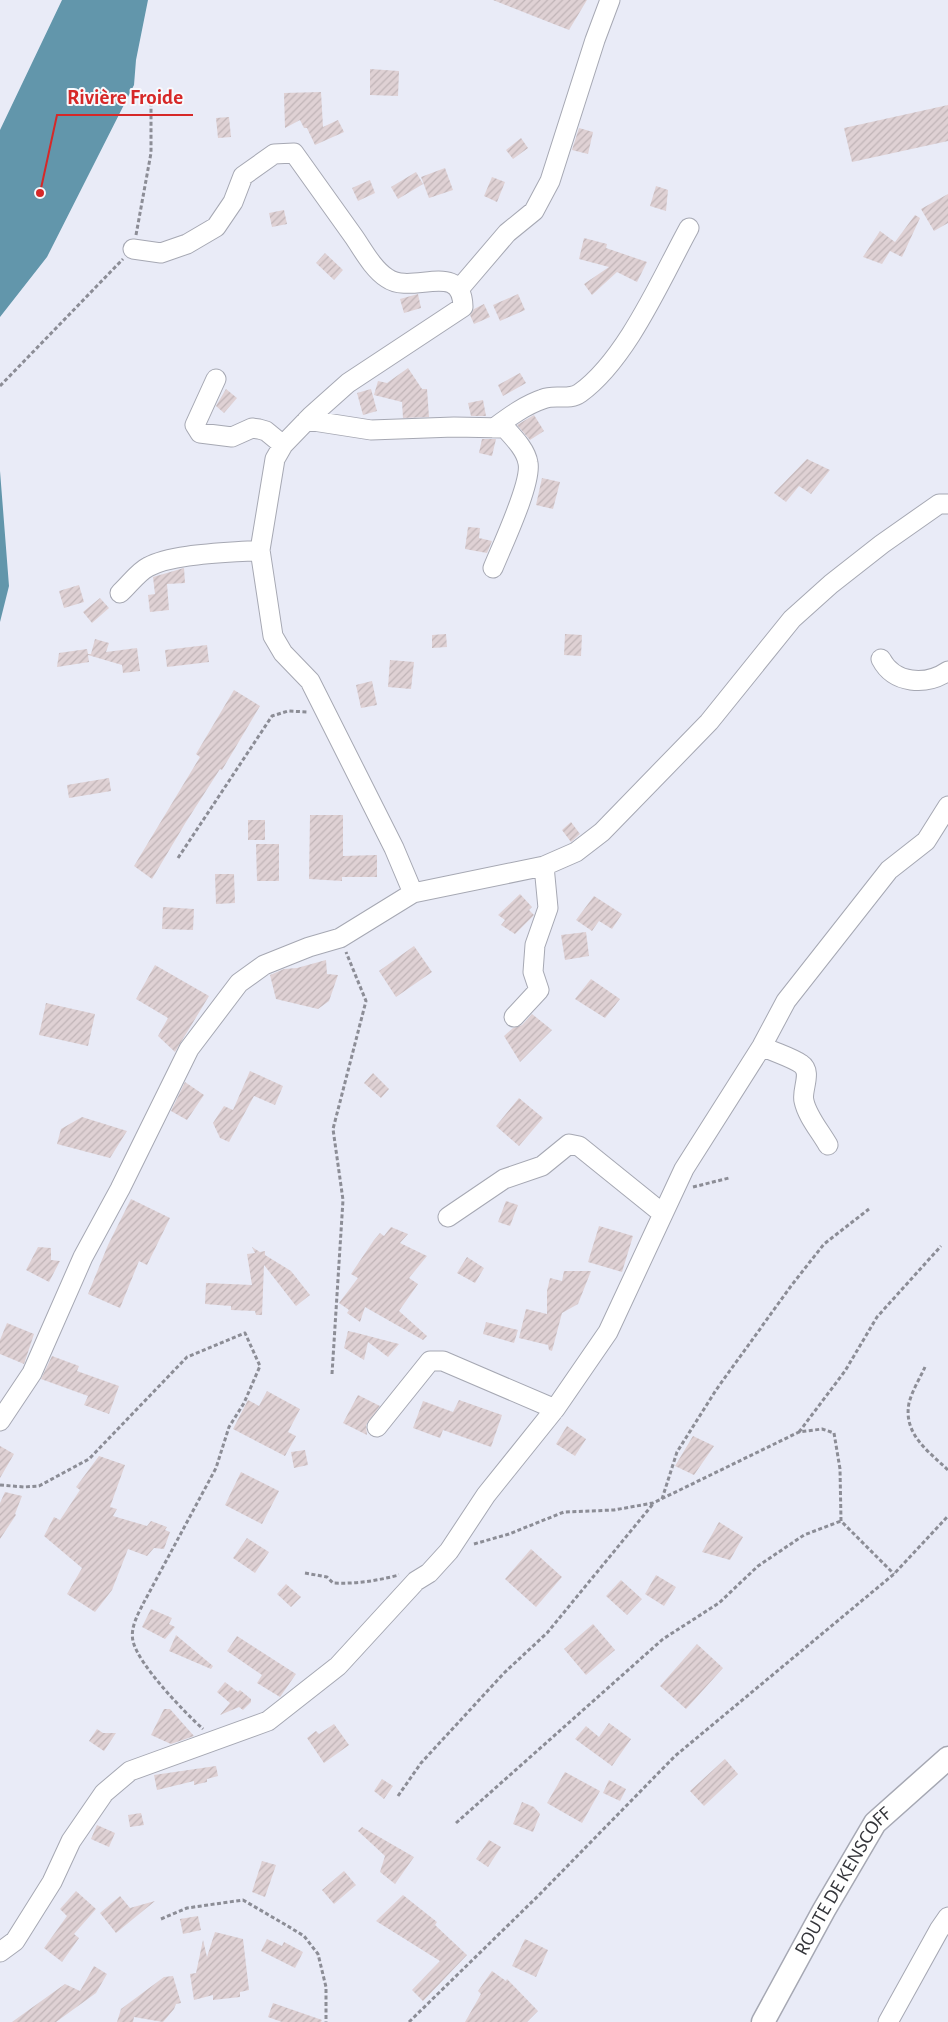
<svg xmlns="http://www.w3.org/2000/svg" width="948" height="2022" viewBox="0 0 948 2022" font-family="'Alegreya Sans',sans-serif">
<defs>
<pattern id="building-hatch" width="6" height="6" patternUnits="userSpaceOnUse" patternTransform="scale(1.25)"><rect width="6" height="6" fill="#dfd1d4"/><path d="M-1 1l2-2M0 6l6-6M5 7l2-2" fill="none" stroke="#c0b4b7"/></pattern>
</defs>
<rect width="100%" height="100%" fill="#e9ebf7"/>
<path fill="#6296ab" d="M62 0H148L136 60 134 85 47 257 0 317V130Z
M0 471 9 586 0 622Z"/>
<path fill="url(#building-hatch)" d="M493 0H587L569 30Z
M370 69 399 71 398 96 370 95Z
M321 92 323 127 338 120 344 132 315 145 307 128H304L300 120 285 128 284 93Z
M948 105V141L852 162 844 128Z
M229 117 231 137 218 138 216 118Z
M579 128 593 132 588 154 572 150Z
M521 138 528 148 513 159 506 150Z
M445 168 453 190 429 198 421 177Z
M416 172 423 184 398 199 391 187Z
M492 177 505 182 497 202 484 196Z
M370 180 375 193 358 201 352 188Z
M656 186 668 190 666 211 650 206Z
M948 194V223L934 231 921 209Z
M284 210 287 224 272 227 269 213Z
M915 215 920 218 902 257 890 251 882 264 863 257 880 231 895 242Z
M584 238 607 244 606 248 647 262 637 282 617 272 592 295 584 284 609 267 579 259Z
M325 253 343 270 334 280 316 263Z
M418 294 421 308 404 313 400 299Z
M518 294 525 310 500 321 493 305Z
M484 304 490 317 474 324 470 315 474 309Z
M408 368 422 389H427L429 417 403 418 402 402 374 395 378 381 387 383Z
M520 373 526 383 503 396 498 385Z
M226 389 237 398 224 413 216 406Z
M371 389 377 411 363 415 357 393Z
M483 400 486 416H471L468 403Z
M534 415 544 431 530 440 517 425Z
M482 439H496L492 456 479 453Z
M807 459 830 470 811 494 799 486 786 502 774 493Z
M542 478 560 482 553 509 536 505Z
M468 527 480 528 479 538 492 541 487 553 465 549Z
M184 568 185 583 167 584 169 610 150 612 148 595 155 594 153 577Z
M79 585 84 602 64 608 59 591Z
M100 598 109 608 92 623 83 612Z
M446 634 447 647 432 648V635Z
M565 634 582 635 581 656 564 655Z
M95 639 109 643 106 652 137 648 140 671 123 673 122 665 88 655 89 662 57 667 59 653 87 649 88 654H91Z
M207 645 209 662 167 667 165 650Z
M390 660 414 662 411 689 388 687Z
M372 681 377 705 361 708 356 685Z
M234 690 260 706 222 770 220 769 186 822 152 879 134 866 200 757 196 754Z
M109 778 111 791 69 798 67 785Z
M310 815H343V856L377 855V877H342V881L309 879Z
M248 820H265V840H248Z
M571 822 580 834 571 842 562 830Z
M256 844H279V881H257Z
M215 874H234L235 903 216 904Z
M520 894 532 907 529 910 534 915 515 934 501 925 505 920 498 915Z
M594 896 622 914 612 929 599 921 592 931 576 920Z
M163 907 194 909 193 930 162 929Z
M586 932 589 956 565 960 561 935Z
M414 946 432 972 396 997 379 971Z
M326 960 327 974 338 975 329 1001 318 1009 276 999 270 975 284 969 297 968Z
M155 965 209 996 175 1052 158 1036 168 1018 136 999Z
M591 979 620 999 605 1018 575 999Z
M46 1003 95 1014 88 1046 39 1035Z
M532 1014 552 1030 520 1062 504 1036 513 1028 522 1025Z
M250 1071 283 1086 275 1105 254 1096 229 1142 220 1138 213 1123 224 1106 233 1110Z
M373 1073 389 1089 381 1098 364 1083Z
M185 1082 204 1095 187 1120 171 1111Z
M519 1098 543 1118 519 1146 496 1126Z
M82 1117 127 1131 110 1158 57 1144 61 1129Z
M131 1199 170 1218 147 1265 139 1261 120 1308 88 1294 108 1245Z
M506 1201 518 1205 510 1226 498 1222Z
M599 1226 633 1236 622 1272 588 1262Z
M391 1227 408 1234 400 1243 427 1256 409 1278 418 1284 399 1311 427 1336 423 1340 365 1307 360 1322 347 1313 349 1310 339 1303 358 1278 351 1274 374 1240 380 1233 384 1236Z
M38 1247 51 1248V1260L60 1261 49 1282 26 1270Z
M252 1247 260 1252 265 1251V1255L291 1271 310 1295 296 1306 264 1265 262 1315H256L255 1311 231 1310V1306L205 1304 206 1283 252 1285 247 1254 255 1253Z
M467 1257 484 1268 475 1283 457 1273Z
M564 1271H591L578 1304 562 1313 552 1351 549 1350 548 1345 519 1338 526 1309 547 1314V1291L550 1278 562 1281Z
M486 1322 518 1330 514 1343 483 1334Z
M7 1323 34 1334 24 1364 0 1354V1340Z
M348 1331 357 1333 399 1344 388 1357 368 1342 364 1360 344 1348Z
M52 1356 79 1366 77 1371 119 1386 109 1414 84 1405 88 1396 41 1379Z
M267 1391 300 1409 288 1432 296 1436 285 1456 233 1429 248 1400 259 1406Z
M358 1395 380 1406 366 1425 367 1435 343 1423Z
M459 1400 502 1415 491 1447 443 1430 440 1438 413 1428 423 1401 453 1412Z
M567 1426 586 1439 575 1456 556 1444Z
M693 1436 714 1446 694 1475 675 1466Z
M0 1446 14 1454 0 1478Z
M305 1450 308 1465 294 1468 291 1452Z
M99 1456 125 1465 110 1507 117 1509 113 1516 147 1526 151 1521 167 1527 165 1530 170 1532 164 1549 154 1548 147 1556 128 1549 112 1590 95 1612 67 1594 82 1568 44 1536 54 1517 60 1520 80 1490 76 1487Z
M241 1472 279 1491 262 1524 225 1505Z
M5 1492 22 1496 15 1514 16 1515 0 1539V1503Z
M719 1522 743 1537 730 1560 702 1552Z
M247 1538 269 1552 255 1573 233 1558Z
M531 1549 562 1577 536 1607 505 1579Z
M656 1575 676 1587 664 1606 645 1594Z
M621 1580 642 1599 627 1615 606 1596Z
M286 1584 301 1597 291 1607 277 1594Z
M151 1609 172 1618 169 1624 175 1627 165 1639 142 1627Z
M593 1624 615 1650 586 1675 564 1649Z
M176 1635 213 1666 211 1669 169 1651Z
M237 1636 296 1674 280 1697 257 1683 262 1675 227 1651Z
M697 1644 723 1668 686 1709 660 1686Z
M225 1682 238 1692 240 1690 251 1699V1702L243 1710 239 1707 220 1715 230 1703 217 1692Z
M164 1709H170L194 1736 171 1744 151 1735Z
M609 1723 631 1739 612 1766 575 1739 586 1726 599 1737Z
M334 1724 349 1745 324 1763 307 1738 316 1731 319 1734Z
M97 1729 103 1733H116L104 1751 89 1741Z
M725 1759 738 1774 704 1806 690 1791Z
M216 1766 218 1776 207 1779V1782L194 1785V1781L157 1790 154 1775Z
M565 1772 600 1791 582 1823 547 1803Z
M382 1779 393 1786 384 1799 374 1791Z
M609 1780 626 1789 620 1801 603 1793Z
M522 1802 534 1807 540 1814 533 1832 513 1824Z
M141 1813 144 1825 130 1827 128 1815Z
M97 1825 115 1833 109 1847 91 1839Z
M362 1827 414 1857 395 1884 380 1872 385 1856 358 1831Z
M489 1840 501 1847 488 1867 476 1859Z
M262 1861 276 1865 265 1897 252 1892Z
M344 1871 356 1885 334 1904 322 1890Z
M76 1891 96 1909 74 1934 79 1938 62 1962 44 1948 67 1916 60 1909Z
M403 1895 437 1922 435 1925 467 1955 423 2001 412 1990 440 1961 376 1921Z
M120 1896 130 1908 155 1901 116 1933 100 1913Z
M198 1916 201 1930 183 1934 180 1919Z
M215 1932 243 1939 249 1990 240 1992V1997L213 2000V1995L194 2000 190 1974 196 1973 203 1940 207 1957Z
M267 1939 282 1946 284 1942 303 1952 295 1968 261 1951Z
M525 1939 548 1950 536 1977 512 1966Z
M94 1966 107 1974 96 1993 56 2022H12L65 1984 80 1991Z
M492 1971 506 1981 507 1979 538 2011 527 2022H465L481 1994 478 1991Z
M173 1976 181 2003 176 2004 174 2009 163 2022 134 2017 133 2022H117L121 2009 164 1977Z
M273 2003 322 2020 321 2022H282L268 2017Z"/>
<g fill="none" stroke-linecap="round" stroke-linejoin="round">
<g stroke="#a6a8b3" stroke-width="21">
<path id="minor" d="M133 249 161 253 187 244 216 227 233 202 243 176 274 154 294 153C314 181 334 209 354 237 363 250 373 269 387 278 412 296 462 259 463 307L348 383 311 416 283 445 275 459 260 550 273 636 283 653 310 681 394 848 413 893
M460 288 507 233 534 211 550 181 595 40 610 0
M216 379 195 425 200 433 232 437 252 428 259 429 266 431 283 445
M307 420 371 430 454 427 505 428C514 438 526 450 528 463 532 483 502 546 493 568
M494 428C509 417 525 405 543 399 555 394 569 401 580 393 627 359 661 279 689 228
M120 593C129 585 138 572 148 567 173 553 230 553 260 550
M881 659C894 684 926 686 948 671
M514 1017 539 990 533 972 535 945 548 908 544 866
M762 1046C773 1052 791 1057 801 1064 813 1072 801 1090 804 1101 807 1116 820 1131 828 1145
M448 1217 504 1179 542 1166 569 1144 579 1146 662 1213
M0 1421 32 1373 83 1257 120 1189 189 1049 239 983 264 965 309 947 340 938 413 893 544 866 576 852 602 832 709 722 792 619 831 584 882 544 939 504H948
M377 1427 430 1361H443L555 1409
M0 1952 15 1941 52 1882 71 1841 104 1793 130 1771 268 1721 338 1666 416 1581 429 1573 449 1551 486 1495 555 1409 608 1332 684 1169 762 1046 786 1001 889 870 926 841 948 806
M888 2022 939 1930 948 1917"/>
</g>
<g stroke="#a6a8b3" stroke-width="25">
<g id="major">
<path id="s1" d="M763 2022 824 1910 875 1823 948 1758"/>
</g>
</g>
<path stroke="#8c8d96" stroke-width="3" stroke-dasharray="4 2.5" stroke-linecap="butt" d="M136 235 151 153V102
M0 386 123 259
M178 858 272 716 288 711 308 712
M693 1187 729 1178
M925 1367C920 1378 912 1391 909 1403 903 1434 928 1451 948 1470
M332 1374 343 1200 333 1129 366 1001 346 952
M799 1432 845 1371 877 1317 941 1246
M0 1485 24 1487 39 1486 89 1459 187 1357 245 1333 260 1366 244 1403 229 1427 216 1468 143 1604C138 1614 130 1628 133 1641 138 1664 184 1712 203 1729
M662 1499 677 1452 716 1390 791 1286 824 1244 869 1209
M474 1544 509 1534 564 1512 614 1510 653 1503 799 1432 822 1429 834 1433 840 1469 841 1521 894 1574
M305 1573 327 1577 333 1583C356 1584 376 1581 399 1575
M398 1796 421 1763 504 1673 547 1633 653 1504
M456 1823 663 1639 719 1603 758 1566 804 1535 841 1521
M161 1919 187 1908 243 1900 286 1925 304 1936 318 1954 326 1987V2022
M409 2022 539 1895 675 1756 894 1574 948 1516"/>
<use href="#minor" stroke="#fff" stroke-width="19"/>
<use href="#major" stroke="#fff" stroke-width="22"/>
</g>
<g text-anchor="middle" dominant-baseline="central" stroke-width="4" stroke-linejoin="round" paint-order="stroke">
<g font-size="20" fill="#34353a" stroke="#f8f9fd">
<text stroke="none"><textPath href="#s1" startOffset="162">ROUTE DE KENSCOFF</textPath></text>
</g>
</g>
<path fill="none" stroke="#d62828" stroke-width="2" d="M40 193L57 115H193"/>
<circle fill="#d62828" stroke="#f8f9fd" stroke-width="2" cx="40" cy="193" r="5"/>
<g font-size="21" text-anchor="middle" font-weight="bold" fill="#d62828" stroke="#f8f9fd" stroke-width="4" stroke-linejoin="round" paint-order="stroke">
<text x="125" y="104">Rivière Froide</text>
</g>
</svg>
